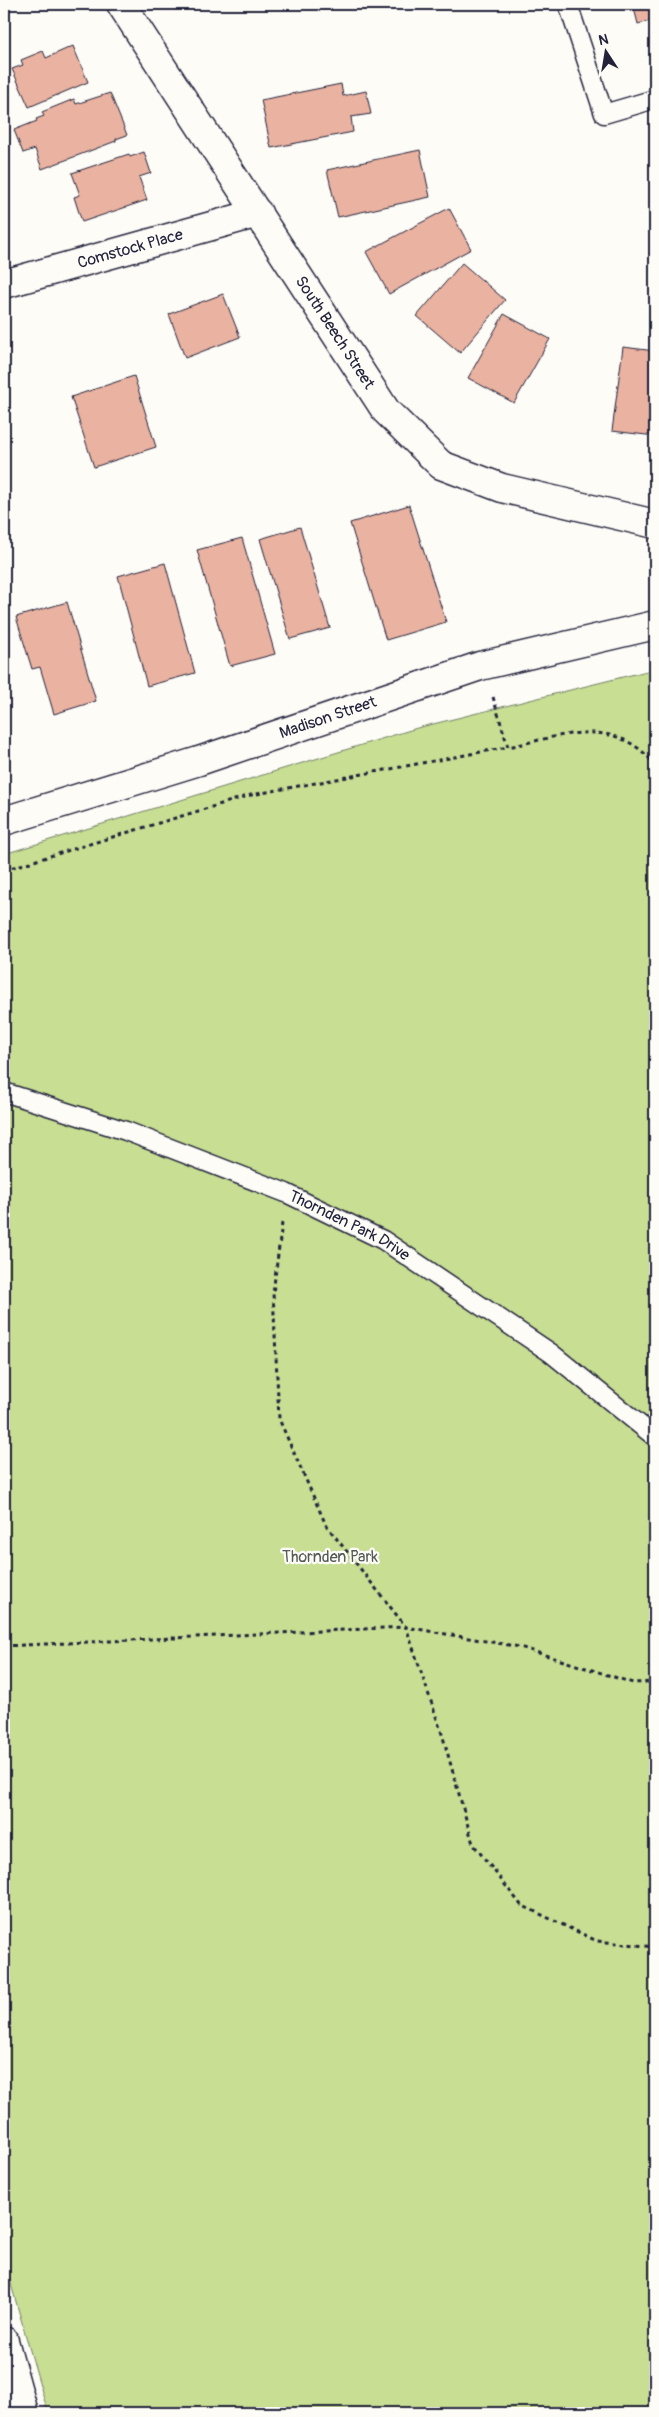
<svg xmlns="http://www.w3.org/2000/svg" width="659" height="2417" viewBox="0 0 659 2417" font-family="Pangolin,sans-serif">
<rect width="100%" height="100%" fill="#fdfcf7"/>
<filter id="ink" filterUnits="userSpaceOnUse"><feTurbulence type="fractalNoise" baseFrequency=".02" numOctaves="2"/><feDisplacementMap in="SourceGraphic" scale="10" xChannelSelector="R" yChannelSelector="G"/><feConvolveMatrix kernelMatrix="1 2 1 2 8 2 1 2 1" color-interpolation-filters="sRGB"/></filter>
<g filter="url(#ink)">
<path fill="#c7de93" stroke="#748067" d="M655 669V2413H48L4 2260V854L417 728Z"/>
<path fill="#eab2a0" stroke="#22223b" d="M633 4H655V20L638 24Z
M73 46 88 82 29 107 12 69 23 65 21 60 43 51 46 58Z
M341 84 343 96 366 91 371 114 351 117 353 132 271 148 261 100Z
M110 93 127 135 116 139V141L42 169 35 149 23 153 14 130 37 121 36 119 44 116 42 112 74 99 76 104Z
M420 150 430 197 338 217 327 170Z
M144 152 151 173 139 177 147 200 82 222 74 197 80 195 72 173 129 154 130 157Z
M449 208 471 249 389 294 366 252Z
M462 263 505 300 460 353 417 316Z
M223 294 240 337 185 358 169 314Z
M504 314 550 339 514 403 468 378Z
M623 347 655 351V436L612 431Z
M134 376 156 447 94 467 71 397Z
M409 505 446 622 386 640 350 523Z
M300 527 330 628 290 639 260 539Z
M242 538 275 654 230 666 197 550Z
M165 563 195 673 147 686 118 576Z
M67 602 96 701 54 714 40 667 32 669 16 617Z"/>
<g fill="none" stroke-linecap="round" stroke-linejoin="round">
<g stroke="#22223b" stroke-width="21">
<g id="service">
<path d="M568 4 604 114 655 99"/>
<path id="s1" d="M4 1092 126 1131 286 1193 383 1240 551 1353 655 1437"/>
</g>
</g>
<g stroke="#22223b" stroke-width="31">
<g id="minor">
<path id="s2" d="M121 4 386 411 441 465 502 488 655 524"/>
<path id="s3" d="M4 284 258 213"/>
<path id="s4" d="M4 821 199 761 480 666 655 625"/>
</g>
</g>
<g stroke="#22223b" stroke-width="31">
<path id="tertiary" d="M4 2341 24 2413"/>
</g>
<path stroke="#22223b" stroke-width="3" stroke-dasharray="4 4" stroke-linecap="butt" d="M493 697 508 747C549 739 597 720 635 746 643 751 649 758 655 764
M4 870 251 795 508 747
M282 1223 273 1293 279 1419 326 1525 406 1627 520 1647 633 1683 655 1682
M4 1646 406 1627 443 1737 473 1844 521 1905 597 1941 655 1947"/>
<use href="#service" stroke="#fdfcf7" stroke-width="18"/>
<use href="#minor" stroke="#fdfcf7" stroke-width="28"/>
<use href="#tertiary" stroke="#fdfcf7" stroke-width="28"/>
</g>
</g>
<g text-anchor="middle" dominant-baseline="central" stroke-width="4.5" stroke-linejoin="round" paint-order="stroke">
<g font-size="16" fill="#22223b" stroke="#fdfcf7">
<text stroke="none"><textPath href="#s3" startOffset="131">Comstock Place</textPath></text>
<text stroke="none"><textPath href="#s2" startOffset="392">South Beech Street</textPath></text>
<text stroke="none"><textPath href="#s4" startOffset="340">Madison Street</textPath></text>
<text stroke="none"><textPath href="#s1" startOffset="371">Thornden Park Drive</textPath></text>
</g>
<g font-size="16" fill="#545a55" stroke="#fdfcf7">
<text x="330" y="1557">Thornden Park</text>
</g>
</g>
<rect width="659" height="2417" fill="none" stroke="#fdfcf7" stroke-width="20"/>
<rect x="10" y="10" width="639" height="2397" fill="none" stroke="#22223b" stroke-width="2" filter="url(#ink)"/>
<g transform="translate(606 52) rotate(348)" stroke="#fdfcf7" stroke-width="4" paint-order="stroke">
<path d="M0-4L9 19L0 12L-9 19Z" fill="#22223b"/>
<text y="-8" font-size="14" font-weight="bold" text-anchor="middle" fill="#22223b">N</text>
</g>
</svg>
